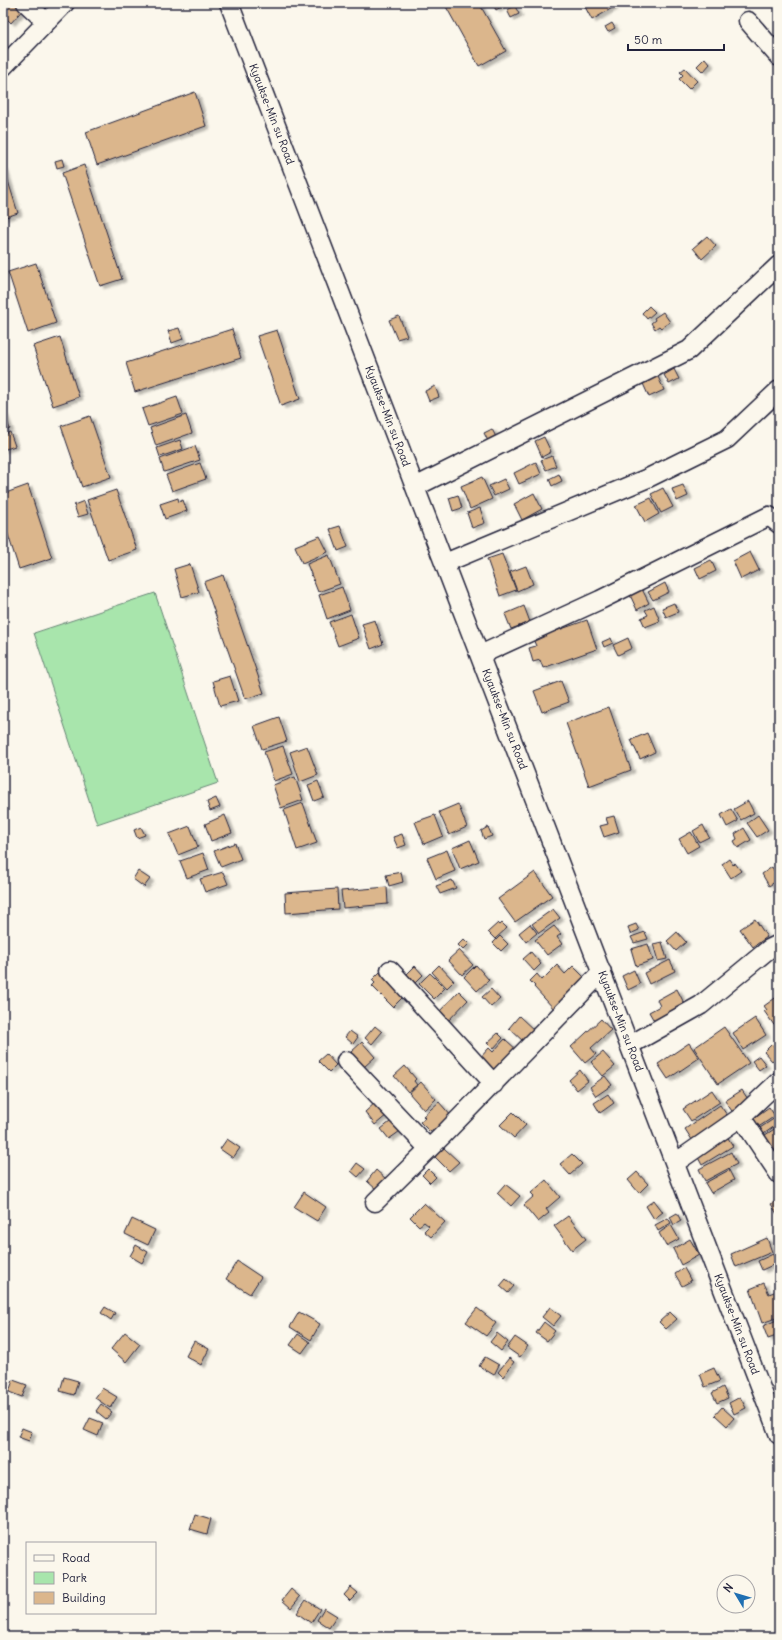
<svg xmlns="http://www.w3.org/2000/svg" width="782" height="1640" viewBox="0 0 782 1640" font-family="Delius,sans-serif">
<defs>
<filter id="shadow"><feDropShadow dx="4" dy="2.5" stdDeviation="1" flood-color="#0004"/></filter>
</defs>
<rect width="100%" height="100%" fill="#fbf7ec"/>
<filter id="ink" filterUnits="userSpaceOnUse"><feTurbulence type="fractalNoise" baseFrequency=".025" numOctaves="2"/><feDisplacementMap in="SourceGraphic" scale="8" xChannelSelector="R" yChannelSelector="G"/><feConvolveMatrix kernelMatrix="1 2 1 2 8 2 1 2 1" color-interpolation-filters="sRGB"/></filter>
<g filter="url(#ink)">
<path fill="#a8e5ac" stroke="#658474" d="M155 593 218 783 97 824 34 633Z"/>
<path fill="#dbb68c" stroke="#22223b" filter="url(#shadow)" d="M9 3H20L25 7 11 23 3 15V10Z
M444 3H479L506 51 479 66Z
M492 3H503L504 5 496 10Z
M583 3H612L614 7 592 20Z
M515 6 519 14 511 18 507 10Z
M612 23 615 28 608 32 605 27Z
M705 58 710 64 703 72 697 66Z
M685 68 697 81 689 89 679 79 683 75 680 72Z
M195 92 206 126 97 165 86 132Z
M62 159 64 166 57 168 55 161Z
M84 165 122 279 100 286 62 173Z
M4 168 18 213 3 218V169Z
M707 236 716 246 702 259 693 248Z
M36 263 56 323 28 333 8 272Z
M649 306 655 312 647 319 642 313Z
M663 312 670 322 661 328 659 326 655 329 651 323 655 320 654 318Z
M399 316 407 336 397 339 389 320Z
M179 328 183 339 172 343 168 331Z
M232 329 241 358 135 392 126 363Z
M277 330 300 399 281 406 257 336Z
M60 337 79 397 53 406 33 346Z
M674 369 679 379 669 384 664 375Z
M655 370 664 390 649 397 640 377Z
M435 386 439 397 429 401 425 391Z
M177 397 183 414 148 426 142 409Z
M3 413H4L10 429 3 432Z
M186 415 192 433 156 446 150 428Z
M90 416 111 477 82 487 61 426Z
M492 429 496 437 488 441 484 433Z
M10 432 15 446 3 450V435Z
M544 437 551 452 542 457 535 441Z
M180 440 183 449 160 457 157 448Z
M195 446 200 460 164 472 160 459Z
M552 456 556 466 546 470 541 460Z
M536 462 541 474 519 484 514 473Z
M200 463 206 479 172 491 166 475Z
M559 474 562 481 552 486 549 479Z
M482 477 492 499 470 509 461 486Z
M504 479 509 489 494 496 489 486Z
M28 485 52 558 19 569 3 519V494Z
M683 485 688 496 677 501 672 489Z
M663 488 673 507 661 513 651 494Z
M116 490 137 550 108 560 87 500Z
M534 493 542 509 522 520 514 504Z
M458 495 462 508 453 511 449 498Z
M178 498 179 502 183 500 187 511 165 519 160 504Z
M651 498 659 514 645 522 636 505Z
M84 501 88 514 78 517 74 505Z
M480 508 485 523 472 528 467 513Z
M340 526 348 547 338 551 330 529Z
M320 536 328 552 302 563 295 546Z
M750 552 759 570 741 579 733 561Z
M502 554 516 590 500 596 487 559Z
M329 555 340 584 318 592 307 564Z
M711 560 716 571 700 579 695 568Z
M190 564 199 592 182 597 174 569Z
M526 566 533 584 517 591 510 572Z
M223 575 264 693 245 699 204 582Z
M665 583 669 592 653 600 648 592Z
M342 587 350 610 327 619 319 595Z
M642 589 649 603 637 610 630 595Z
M674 603 678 612 666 617 662 608Z
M524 606 530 622 511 629 505 614Z
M654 606 660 621 645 627 641 618 648 615 645 610Z
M351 614 359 638 338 646 329 622Z
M375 620 383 644 371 649 362 624Z
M587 620 597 649 543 668 540 660 533 662 529 648 536 646 533 639Z
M611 638 613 643 604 647 602 642Z
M628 638 632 648 618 655 613 645Z
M230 676 238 701 220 706 213 681Z
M561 681 569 702 542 712 534 691Z
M609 707 631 770 589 786 566 723Z
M279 717 287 741 262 749 254 726Z
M647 733 655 752 640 759 631 740Z
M283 746 293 774 274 781 264 752Z
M307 746 318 775 300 782 290 752Z
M295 777 303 800 281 808 273 785Z
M318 781 324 797 314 801 308 785Z
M216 798 220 807 210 811 207 802Z
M748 801 754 813 741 820 734 809Z
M303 803 317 843 297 850 284 810Z
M458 804 467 827 449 835 439 812Z
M731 809 738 821 727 827 721 815Z
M225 815 232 833 211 841 205 824Z
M435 815 443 836 424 844 415 822Z
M758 815 768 830 757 837 747 823Z
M614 816 619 832 604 837 600 826 608 824 606 818Z
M703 825 709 837 699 842 693 831Z
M190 826 198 847 178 855 169 834Z
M141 827 145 835 137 838 134 830Z
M488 827 492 836 484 839 481 831Z
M744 828 751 840 738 848 734 841 737 839 735 834Z
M691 832 699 846 687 853 679 839Z
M402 834 406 845 398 848 393 837Z
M470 840 479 861 460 869 452 848Z
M235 843 241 859 221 867 214 851Z
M447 850 455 871 436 879 427 858Z
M203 853 209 870 187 878 180 861Z
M729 859 733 865 735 863 741 871 731 878 722 864Z
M772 867 779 879 769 886 762 874Z
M138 871 150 879 144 887 133 879Z
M223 872 228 884 205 892 200 879Z
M401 872 403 882 389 886 386 875Z
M535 872 552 896 515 922 498 899Z
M452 880 456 888 440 894 436 886Z
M387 887 388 904 343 908 341 891Z
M337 889 338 909 286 913 285 893Z
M553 909 560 918 539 933 532 924Z
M755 919 767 937 753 947 740 929Z
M498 923 500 925 502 923 507 928 495 939 488 932Z
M530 924 537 933 526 942 519 933Z
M636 924 639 930 630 934 628 927Z
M554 926 561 934 557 937 562 944 547 955 535 940Z
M645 932 648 939 634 943 631 937Z
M677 932 686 942 676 951 667 941Z
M500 936 508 944 501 951 493 943Z
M464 939 469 944 463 950 458 945Z
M662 942 667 959 658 961 653 944Z
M648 944 653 960 636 966 631 949Z
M459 950 473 965 462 975 448 960Z
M531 952 541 964 534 971 523 959Z
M670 960 675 971 649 984 644 973Z
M439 965 454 981 447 988 432 972Z
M476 965 489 980 477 991 464 977Z
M557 965 565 974 573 966 587 980 555 1010 534 987 535 986 530 981 537 974 542 980Z
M415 966 423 975 415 983 407 974Z
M634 970 640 984 628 990 622 976Z
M380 972 403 997 393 1007 372 986 375 983 372 980Z
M430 973 445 988 434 999 419 984Z
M491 989 500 999 491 1007 482 997Z
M677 989 687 1009 657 1026 649 1012 660 1006 657 1000Z
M459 991 468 1000 447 1022 438 1013Z
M778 996 779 1021 774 1025 764 1011 767 1010 764 1006Z
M519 1016 536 1032 525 1043 509 1028Z
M755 1018 766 1035 743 1050 733 1033Z
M601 1019 611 1030 591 1048 596 1054 585 1063 571 1047Z
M375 1026 382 1032 372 1044 365 1038Z
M724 1027 749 1063 718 1084 694 1048Z
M350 1031 358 1037 353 1044 345 1037Z
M498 1033 503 1038 493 1049 487 1043Z
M505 1039 518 1051 494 1076 478 1060 489 1048 493 1052Z
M362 1042 375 1057 364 1067 351 1052Z
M689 1043 699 1058 668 1079 658 1064Z
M772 1044 779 1051V1055L772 1061 764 1052Z
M603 1052 615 1066 603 1076 591 1062Z
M326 1054 336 1065 329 1072 318 1061Z
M759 1056 766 1065 759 1070 752 1061Z
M405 1066 416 1079 414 1081 417 1085 408 1092 394 1076Z
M580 1070 588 1081 577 1090 569 1080Z
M605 1076 612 1085 596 1096 590 1087Z
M421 1082 436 1099 424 1110 409 1093Z
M712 1090 720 1102 691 1121 683 1109Z
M742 1090 751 1104 734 1114 725 1101Z
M608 1094 614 1103 600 1113 594 1103Z
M376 1102 387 1115 375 1125 365 1112Z
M439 1102 452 1117 436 1131 434 1129 430 1132 420 1122 425 1118 423 1116Z
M720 1105 729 1118 694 1143 685 1129Z
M769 1107 775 1116 757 1128 751 1120Z
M513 1112 526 1125 514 1138 500 1125Z
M778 1116 779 1123 761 1136 757 1130Z
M395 1118 403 1129 389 1139 381 1129Z
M779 1126V1156L776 1158 762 1137Z
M725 1133 733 1146 702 1165 695 1152Z
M227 1139 240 1148 233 1158 220 1149Z
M444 1148 459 1162 449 1171 435 1157Z
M731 1152 737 1164 705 1181 699 1169Z
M572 1154 582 1164 570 1175 560 1164Z
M357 1163 365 1169 358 1177 351 1171Z
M428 1169 436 1177 430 1183 422 1175Z
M376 1170 386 1179 377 1190 367 1181Z
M729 1170 734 1180 711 1193 705 1183Z
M637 1172 648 1184 639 1193 628 1180Z
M546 1180 560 1197 546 1209 549 1213 538 1222 524 1205 534 1196 531 1193Z
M505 1184 520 1196 511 1206 497 1193Z
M304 1192 326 1207 317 1221 294 1207Z
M779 1199V1213L777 1214 771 1204Z
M654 1200 663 1212 654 1219 646 1206Z
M424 1203 445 1222 431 1237 424 1231 429 1226 424 1222 419 1226 410 1217Z
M677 1213 681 1221 674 1225 670 1217Z
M568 1216 586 1239 572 1250 554 1226Z
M668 1218 671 1223 658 1231 655 1225Z
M132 1219 155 1230 148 1245 125 1234Z
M671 1225 679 1239 666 1246 659 1233Z
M767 1238 772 1252 736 1267 731 1254Z
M690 1239 699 1255 681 1265 673 1249Z
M136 1245 148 1252 142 1263 130 1256Z
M773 1254 777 1263 762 1270 758 1261Z
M237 1261 261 1277 250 1294 226 1279Z
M684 1268 691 1281 682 1286 675 1274Z
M506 1279 514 1286 508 1293 500 1286Z
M764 1283 769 1294 779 1290V1317L762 1323 750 1289Z
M105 1307 115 1313 111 1320 101 1313Z
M550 1307 561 1316 553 1326 542 1317Z
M477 1308 496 1323 486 1336 466 1322Z
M299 1312 320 1324 311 1340 290 1327Z
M670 1312 677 1319 666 1329 659 1322Z
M779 1319V1335L768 1339 763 1326Z
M544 1322 555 1331 547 1341 536 1333Z
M125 1332 140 1344 126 1362 111 1349Z
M497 1333 508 1342 501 1351 490 1342Z
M298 1334 310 1342 302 1353 290 1345Z
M515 1337 528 1346 520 1357 507 1348Z
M194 1341 209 1349 201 1365 186 1356Z
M485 1357 499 1365 494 1375 479 1366Z
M509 1358 514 1362 503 1377 498 1372Z
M714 1368 720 1381 705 1387 700 1374Z
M64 1377 78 1381 74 1395 60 1391Z
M13 1380 27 1385 22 1397 9 1392Z
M723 1387 728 1398 717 1403 712 1393Z
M102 1388 117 1397 110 1408 95 1398Z
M740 1397 746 1408 734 1414 729 1403Z
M101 1404 112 1412 106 1419 96 1411Z
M722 1407 734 1418 727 1426 715 1415Z
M90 1418 103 1423 98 1436 84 1430Z
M22 1428 32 1432 29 1441 18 1437Z
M195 1514 211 1519 207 1534 190 1529Z
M351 1587 358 1593 350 1601 344 1595Z
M291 1589 300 1597 291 1608 282 1600Z
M306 1600 320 1609 311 1623 297 1613Z
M324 1608 337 1616 329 1628 317 1620Z"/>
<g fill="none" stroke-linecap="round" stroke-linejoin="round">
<g stroke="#22223b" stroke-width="21">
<path id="minor" d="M26 3 46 22
M229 3 779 1435
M748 21 779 57
M3 67 65 3
M415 487 689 350 779 265
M445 563 648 478 727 439 779 390
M480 655 600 600 769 516 779 524
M390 970 494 1084
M630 1045 701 1005 769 949 779 944
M346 1061 429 1149
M741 1117 779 1174
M675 1163 741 1117 779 1081
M375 1202 443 1135 602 972"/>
</g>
<use href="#minor" stroke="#fbf7ec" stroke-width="18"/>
</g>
</g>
<g text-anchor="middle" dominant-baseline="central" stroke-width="4" stroke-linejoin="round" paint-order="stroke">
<g font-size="11" fill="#22223b" stroke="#fbf7ec">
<text transform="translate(272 114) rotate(69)">Kyaukse-Min su Road</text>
<text transform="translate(388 416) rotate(69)">Kyaukse-Min su Road</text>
<text transform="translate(505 719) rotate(69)">Kyaukse-Min su Road</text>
<text transform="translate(621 1021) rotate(69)">Kyaukse-Min su Road</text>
<text transform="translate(737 1324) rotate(69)">Kyaukse-Min su Road</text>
</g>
</g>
<rect width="782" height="1640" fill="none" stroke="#fbf7ec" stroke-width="16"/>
<rect x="8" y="8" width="766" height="1624" fill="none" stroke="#22223b" stroke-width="1.5" filter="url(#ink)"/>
<rect x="26" y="1542" width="130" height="72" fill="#fbf7ec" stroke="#a4a2a5"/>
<rect x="34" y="1555" width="20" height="6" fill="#fbf7ec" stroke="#a4a2a5"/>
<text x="62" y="1562" font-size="12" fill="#22223b">Road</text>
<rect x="34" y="1572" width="20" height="12" fill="#a8e5ac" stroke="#a4a2a5"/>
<text x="62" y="1582" font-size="12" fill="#22223b">Park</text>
<rect x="34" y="1592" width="20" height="12" fill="#dbb68c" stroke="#a4a2a5"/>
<text x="62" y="1602" font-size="12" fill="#22223b">Building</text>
<g transform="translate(736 1594) rotate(308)"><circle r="19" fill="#fbf7ec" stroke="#a4a2a5"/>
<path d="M0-3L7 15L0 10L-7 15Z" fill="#1f6fb2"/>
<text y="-6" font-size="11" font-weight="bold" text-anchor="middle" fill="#22223b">N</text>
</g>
<path d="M628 44v6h96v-6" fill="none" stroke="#22223b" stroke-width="2"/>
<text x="634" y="44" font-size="12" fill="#22223b" stroke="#fbf7ec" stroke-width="3" paint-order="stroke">50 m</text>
</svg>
